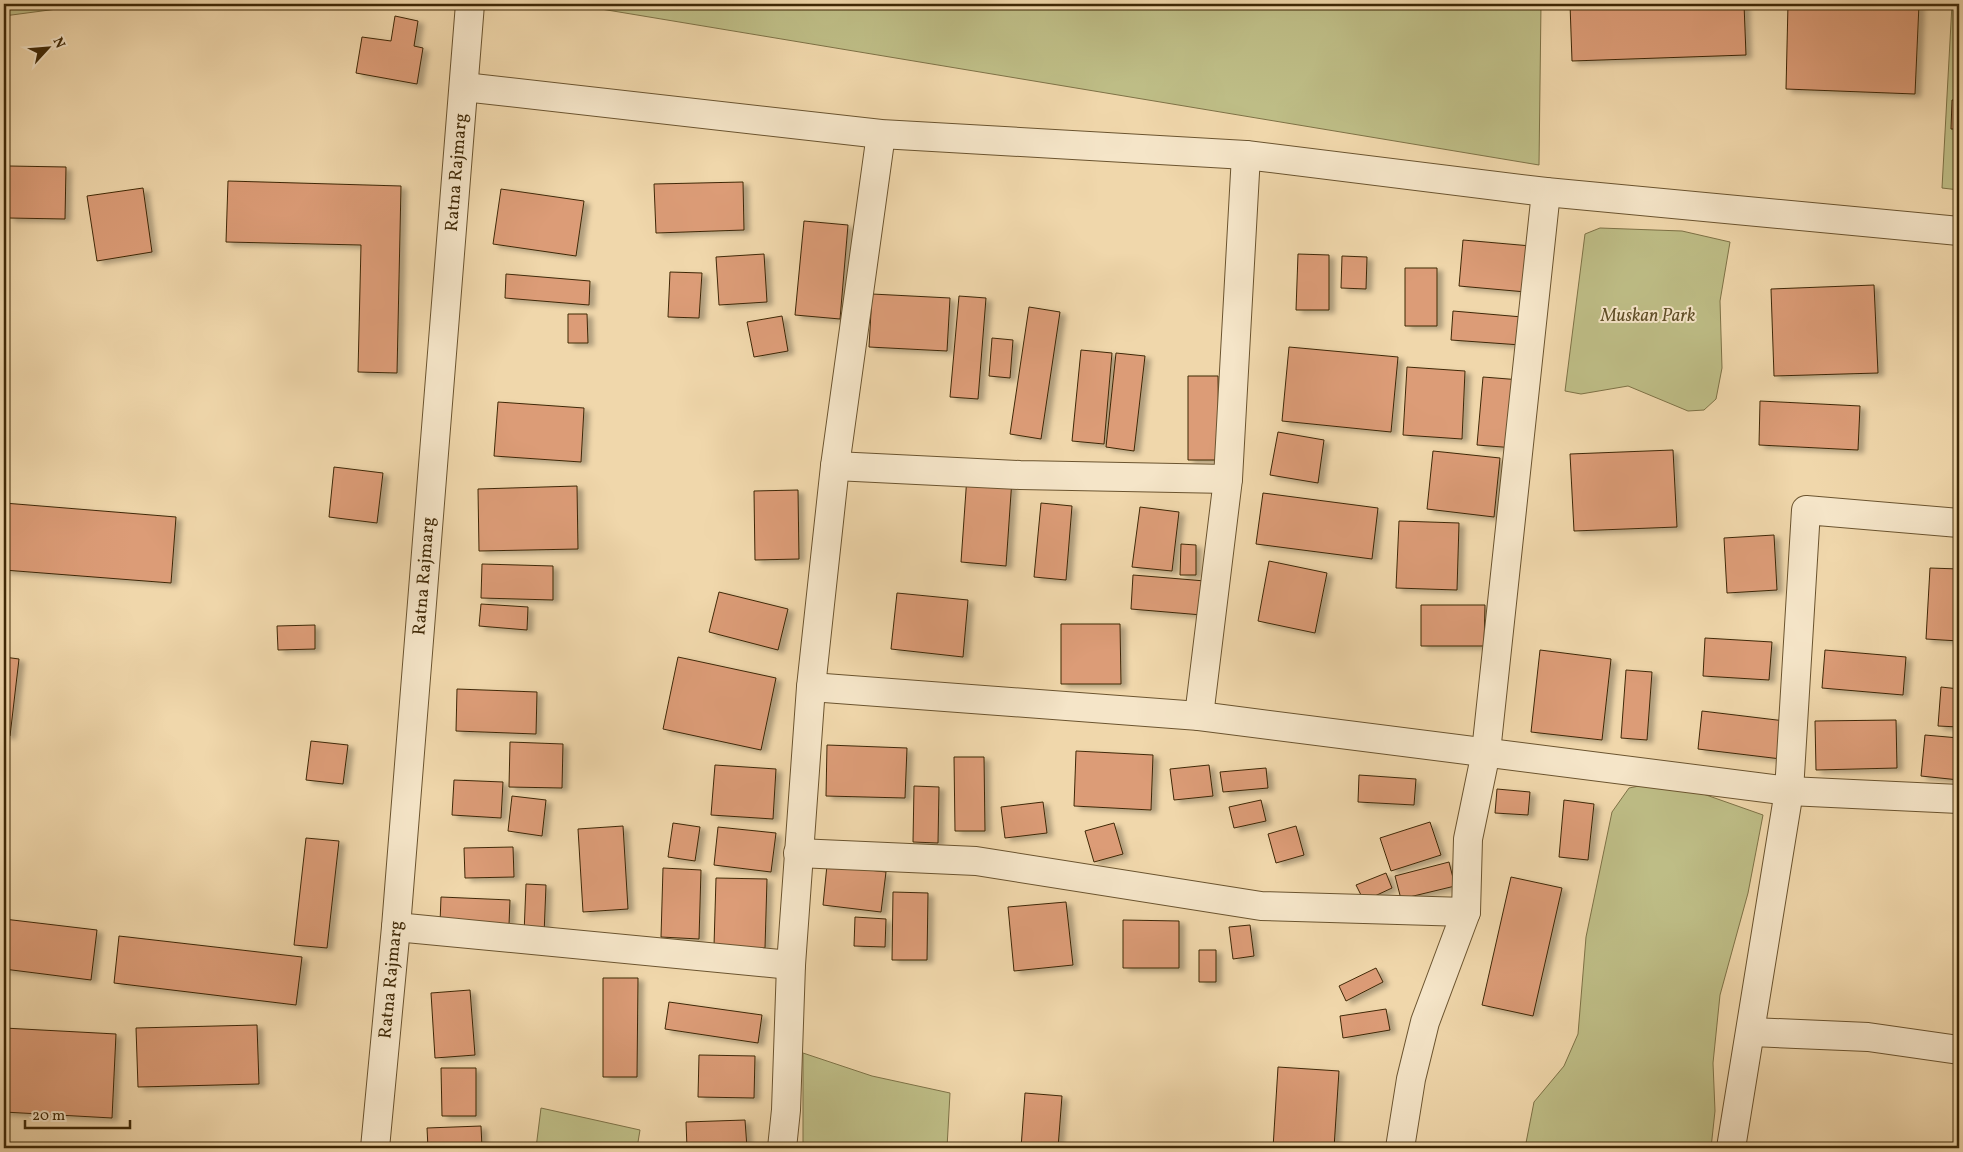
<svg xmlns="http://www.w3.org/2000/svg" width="1963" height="1152" viewBox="0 0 1963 1152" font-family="Vollkorn,serif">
<defs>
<filter id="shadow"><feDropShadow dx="5.5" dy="3" stdDeviation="2.5" flood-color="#0004"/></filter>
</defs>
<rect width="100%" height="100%" fill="#f0d7ab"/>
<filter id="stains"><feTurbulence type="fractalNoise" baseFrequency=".004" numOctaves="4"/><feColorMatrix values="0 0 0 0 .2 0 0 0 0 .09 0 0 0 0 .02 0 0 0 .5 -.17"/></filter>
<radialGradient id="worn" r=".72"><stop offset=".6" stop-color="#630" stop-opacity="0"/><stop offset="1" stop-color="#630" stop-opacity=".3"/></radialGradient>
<path fill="#bebd86" stroke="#7e7246" d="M4 4H95L4 16Z
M571 4H1541L1539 165Z
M1952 4H1959V190L1942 188Z
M1600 228 1682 231 1730 242 1720 301 1722 368 1716 399 1704 410 1688 411 1628 386 1581 394 1565 391 1585 234Z
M1644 785 1692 790 1763 815 1748 893 1720 995 1713 1063 1715 1111 1711 1148H1525L1534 1102 1564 1066 1578 1034 1586 937 1612 812 1629 788Z
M803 1053 872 1076 950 1093 947 1148H803Z
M541 1108 640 1130 637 1148H536Z"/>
<path fill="#dc9c77" stroke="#3f2806" filter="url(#shadow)" d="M1570 4H1744L1746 55 1572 61Z
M1788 4H1919L1915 94 1786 89Z
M395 16 418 21 414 46 423 48 417 84 356 73 362 37 391 41Z
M1952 100H1959V129H1951Z
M9 166 66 167 65 219 9 218Z
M228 181 401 186 397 373 358 372 361 245 226 242Z
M743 182 744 230 656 233 654 184Z
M143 188 152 252 97 261 87 196Z
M501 189 584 201 576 256 493 244Z
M804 221 848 225 840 319 795 315Z
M1463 240 1531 246 1526 292 1459 286Z
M764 254 767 302 719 305 716 257Z
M1298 254 1329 255V310H1296Z
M1342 256 1367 257 1366 289 1341 288Z
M1405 268H1437V326H1405Z
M670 272 702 273 699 318 668 317Z
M506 274 590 281 589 305 505 298Z
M1874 285 1878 373 1774 376 1771 289Z
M872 294 950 298 947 351 869 347Z
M959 296 986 298 978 399 950 397Z
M1029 307 1060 312 1041 439 1010 434Z
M1453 311 1522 317 1521 345 1451 340Z
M568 314H587L588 343H568Z
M782 316 788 351 754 357 747 322Z
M992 338 1013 340 1010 378 989 376Z
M1289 347 1398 357 1391 432 1282 421Z
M1081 350 1112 353 1104 444 1072 441Z
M1116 353 1145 356 1134 451 1106 447Z
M1407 367 1465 371 1462 439 1403 435Z
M1188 376H1218L1219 460H1188Z
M1483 377 1521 380 1515 448 1477 445Z
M1760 401 1860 406 1858 450 1759 445Z
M498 402 584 408 581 462 494 456Z
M1278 432 1324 440 1318 483 1270 475Z
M1673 450 1677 527 1574 531 1570 454Z
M1433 451 1500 458 1494 517 1427 509Z
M334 467 383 473 377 523 329 517Z
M967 476 1012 479 1006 566 961 562Z
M577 486 578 549 479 551 478 489Z
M798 490 799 559 755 560 754 491Z
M1263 493 1378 508 1372 559 1256 544Z
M4 503 176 517 171 583 4 570Z
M1041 503 1072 506 1066 580 1034 577Z
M1140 507 1179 512 1172 571 1132 567Z
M1399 521 1459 523 1457 590 1396 588Z
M1774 535 1777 590 1727 593 1724 538Z
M1181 544 1196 545V575H1180Z
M1269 561 1327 573 1315 633 1258 621Z
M482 564 553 566V600L481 598Z
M1930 568 1959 569V641L1926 639Z
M1133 575 1205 581 1202 615 1131 609Z
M719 592 788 609 778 650 709 632Z
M897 593 968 600 963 657 891 649Z
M481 604 528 607 527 630 479 626Z
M1421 605H1485L1484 646H1421Z
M1061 624H1120L1121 684H1061Z
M315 625V649L278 650 277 626Z
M1705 638 1772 642 1769 680 1703 676Z
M1540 650 1611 659 1602 740 1531 732Z
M1825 650 1906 657 1903 695 1822 688Z
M4 657 19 659 10 736 4 735Z
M678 657 776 678 761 750 663 729Z
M1626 670 1652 672 1647 740 1621 738Z
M1941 687 1959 689V727L1938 726Z
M457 689 537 692 536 734 456 731Z
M1702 711 1785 721 1781 759 1698 749Z
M1896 720 1897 768 1816 770 1815 721Z
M1925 735 1959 738V780L1921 776Z
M311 741 348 745 343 784 306 780Z
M510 742 563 744 562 788 509 787Z
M827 745 907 748 905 798 826 796Z
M1076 751 1153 755 1151 810 1074 806Z
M954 757H984L985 831H955Z
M715 765 776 769 773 819 711 815Z
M1209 765 1213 796 1174 800 1170 769Z
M1266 768 1268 788 1223 792 1220 772Z
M1359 775 1416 779 1414 805 1358 802Z
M454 780 503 782 501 818 452 815Z
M914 786 939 787 938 843 913 842Z
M1497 789 1530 792 1528 815 1495 813Z
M512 796 546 800 542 836 508 831Z
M1261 800 1266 821 1234 828 1229 807Z
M1564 800 1594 804 1588 860 1559 857Z
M1043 802 1047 833 1005 838 1001 807Z
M1430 822 1441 855 1391 871 1380 838Z
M673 823 700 827 695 861 668 857Z
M1114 823 1123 854 1094 862 1085 831Z
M623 826 628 909 583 912 578 829Z
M1296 826 1304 855 1276 863 1268 834Z
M718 827 776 833 771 872 714 865Z
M306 838 339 841 327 948 294 945Z
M513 847 514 877 465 878 464 848Z
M1449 862 1455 886 1401 899 1395 876Z
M827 865 886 872 881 912 823 905Z
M663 868 701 870 699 939 661 937Z
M1386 873 1392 888 1364 901 1356 885Z
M1511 877 1562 888 1533 1016 1482 1005Z
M716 878 767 879 765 948 714 946Z
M526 884 546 885 544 935 524 934Z
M893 892 928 893 927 960H892Z
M441 897 510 900 509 925 440 923Z
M1066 902 1073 965 1014 971 1008 907Z
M855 917 886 919 885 947 854 946Z
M4 919 97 930 91 980 4 969Z
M1123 920 1179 921V968H1123Z
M1250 925 1254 956 1233 959 1229 927Z
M119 936 302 957 296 1005 114 983Z
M1199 950H1216V982H1199Z
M1376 968 1383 982 1346 1001 1339 986Z
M603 978H638L637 1077H603Z
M470 990 475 1055 435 1058 431 993Z
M669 1002 762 1015 758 1043 665 1029Z
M1386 1009 1390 1030 1343 1038 1340 1016Z
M257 1025 259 1084 138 1087 136 1028Z
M4 1028 116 1034 112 1118 4 1112Z
M699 1055 755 1056 754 1098 698 1097Z
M1278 1067 1339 1071 1334 1148H1273Z
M441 1068H476V1116H442Z
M1025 1093 1062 1096 1058 1148H1021Z
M745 1120 747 1148H687L686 1122Z
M481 1126 482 1148H428L427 1128Z
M1439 1144 1484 1148H1439Z"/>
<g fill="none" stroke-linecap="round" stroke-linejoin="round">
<g stroke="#6b542f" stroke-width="30">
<g id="minor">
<path d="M464 87 881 134 1246 155 1546 192 1959 231"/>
<path d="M835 466 1020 475 1228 479"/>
<path d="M811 687 1199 716 1789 791 1959 799"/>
<path d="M1199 716 1228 479 1246 155"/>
<path d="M798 853 976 861 1261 906 1466 912"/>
<path d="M396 927 791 965"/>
<path d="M1752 1032 1868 1037 1959 1050"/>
<path id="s1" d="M375 1148 396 927 470 4"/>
<path d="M782 1148 786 1110 791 965 811 687 835 466 881 134"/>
<path d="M1400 1148 1411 1079 1425 1022 1466 912 1468 839 1486 752 1546 192"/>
<path d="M1731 1148 1789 791 1806 510 1959 523"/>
</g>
</g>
<use href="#minor" stroke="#f5e5c8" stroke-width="28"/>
</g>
<g text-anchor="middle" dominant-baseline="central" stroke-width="4" stroke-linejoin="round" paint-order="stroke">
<g font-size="18" fill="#3f2806" stroke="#f5e5c8">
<text stroke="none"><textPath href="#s1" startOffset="979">Ratna Rajmarg</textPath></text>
<text stroke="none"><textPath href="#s1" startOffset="574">Ratna Rajmarg</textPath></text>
<text stroke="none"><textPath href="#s1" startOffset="169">Ratna Rajmarg</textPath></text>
</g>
<g font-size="18" font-style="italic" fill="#5f4d26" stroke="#f5e5c8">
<text x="1648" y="316">Muskan Park</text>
</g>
</g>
<rect width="1963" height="1152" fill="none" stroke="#f0d7ab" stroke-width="20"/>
<rect x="5" y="5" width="1953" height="1142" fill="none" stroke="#3f2806" stroke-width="2.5"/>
<rect x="10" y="10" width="1943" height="1132" fill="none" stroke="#3f2806"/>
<g transform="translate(48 48) rotate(64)" stroke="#f5e5c8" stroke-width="4" paint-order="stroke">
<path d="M0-4L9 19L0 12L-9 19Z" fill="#3f2806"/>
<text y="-8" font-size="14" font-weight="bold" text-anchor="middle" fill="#3f2806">N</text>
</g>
<path d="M25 1120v8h105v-8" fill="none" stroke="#3f2806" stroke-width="2.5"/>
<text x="32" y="1120" font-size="15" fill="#3f2806" stroke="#f5e5c8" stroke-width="4" paint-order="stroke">20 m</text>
<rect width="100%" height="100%" filter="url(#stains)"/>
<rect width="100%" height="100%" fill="url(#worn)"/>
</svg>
